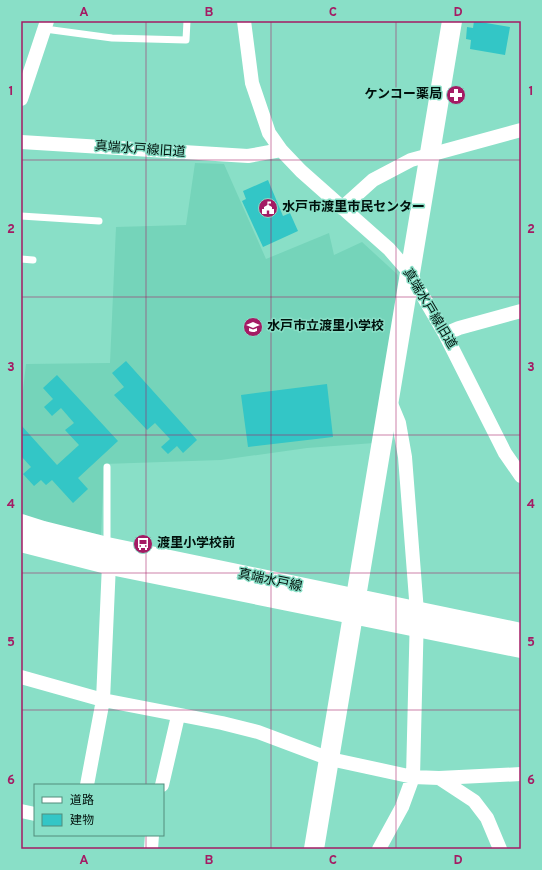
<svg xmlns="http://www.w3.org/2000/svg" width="542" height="870" viewBox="0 0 542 870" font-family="Overpass,'Noto Sans JP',sans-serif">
<rect width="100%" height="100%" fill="#89dfc7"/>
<path fill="#75d4ba" d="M195 163 224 164 266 259 329 233 334 255 362 242 398 275 401 291 374 443 307 448 221 460 104 464 101 535 41 522 21 513V390H23L26 364 110 363 116 227 186 225Z"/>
<path fill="#33c6c6" d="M474 21 510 27 505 55 470 49 471 40 466 39 467 27 473 28Z
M268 180 283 216 290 213 298 231 263 247 242 201 246 199 243 191Z
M126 361 197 440 183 453 177 446 168 454 161 447 170 439 155 423 147 430 114 395 124 387 112 373Z
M57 375 118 441 78 478 88 489 73 503 52 480 46 485 41 480 34 486 23 474 31 467 21 456V425L57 465 79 445 65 430 74 423 61 408 52 416 44 407 53 399 43 388Z
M327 384 333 437 248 447 241 395Z"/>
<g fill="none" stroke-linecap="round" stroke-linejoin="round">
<path stroke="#fff" stroke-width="7" d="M45 29 112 38 186 40 187 21
M21 216 99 221
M21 259 33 260
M107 467V545"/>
<path stroke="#fff" stroke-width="14" d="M244 21 252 83 269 133 281 150 301 171 389 249 409 272 445 334 505 453 521 476
M21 99 47 21
M21 142 248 156 281 150
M342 208 373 180 411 160 521 130
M445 334 459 328 521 311
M21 677 103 700 222 723 258 732 330 759 413 777 439 778 474 801 487 818 500 849
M439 778 521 774
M87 785 103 700 109 564
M162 785 178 716
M21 811 35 814
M151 849 152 835
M379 849 402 807 413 777 417 612 405 457 399 423 389 399"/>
<path stroke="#fff" stroke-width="20" d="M21 524 43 531 107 547 521 633
M21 542 111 565 521 648
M314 849 452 21"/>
</g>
<path fill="none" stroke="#a41b64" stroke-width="1" stroke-opacity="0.55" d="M146 21V785M271 21V849M396 21V849M21 160H521M21 297H521M21 435H521M21 573H521M21 710H521M146 835V849"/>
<defs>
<g id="pharmacy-disc" transform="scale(1)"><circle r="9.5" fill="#a41b64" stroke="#89dfc7"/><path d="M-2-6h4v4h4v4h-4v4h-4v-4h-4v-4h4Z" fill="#fff"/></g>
<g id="civic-disc" transform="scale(1)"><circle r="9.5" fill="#a41b64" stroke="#89dfc7"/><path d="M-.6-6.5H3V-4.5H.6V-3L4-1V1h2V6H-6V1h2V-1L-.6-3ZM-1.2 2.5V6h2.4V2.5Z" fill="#fff"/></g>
<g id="school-disc" transform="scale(1)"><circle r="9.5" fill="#a41b64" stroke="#89dfc7"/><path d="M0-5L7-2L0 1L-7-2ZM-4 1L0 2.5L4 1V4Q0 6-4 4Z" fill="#fff"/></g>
<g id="bus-disc" transform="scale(1)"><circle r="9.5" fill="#a41b64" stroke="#89dfc7"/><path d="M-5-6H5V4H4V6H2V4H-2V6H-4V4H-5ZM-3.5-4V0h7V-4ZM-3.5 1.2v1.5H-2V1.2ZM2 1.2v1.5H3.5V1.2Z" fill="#fff"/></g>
</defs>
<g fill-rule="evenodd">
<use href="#pharmacy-disc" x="456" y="95"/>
<use href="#civic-disc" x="268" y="208"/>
<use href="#school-disc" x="253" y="327"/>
<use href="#bus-disc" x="143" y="544"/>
</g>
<g text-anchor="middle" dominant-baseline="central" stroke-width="3" stroke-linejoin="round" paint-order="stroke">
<g font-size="13" font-weight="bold" fill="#00110c" stroke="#89dfc7" text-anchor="start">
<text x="442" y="95" text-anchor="end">ケンコー薬局</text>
<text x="282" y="208">水戸市渡里市民センター</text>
<text x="267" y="327">水戸市立渡里小学校</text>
<text x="157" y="544">渡里小学校前</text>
</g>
<g font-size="13" fill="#00110c" stroke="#89dfc7">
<text transform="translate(140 150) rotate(4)">真端水戸線旧道</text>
<text transform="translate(429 309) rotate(59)">真端水戸線旧道</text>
<text transform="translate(270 581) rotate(12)">真端水戸線</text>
</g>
</g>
<rect width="542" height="870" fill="none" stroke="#89dfc7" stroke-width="44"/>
<rect x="34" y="784" width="130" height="52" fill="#89dfc7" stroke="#528d7c"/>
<rect x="42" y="797" width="20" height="6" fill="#ffffff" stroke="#528d7c"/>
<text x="70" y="804" font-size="12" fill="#00110c">道路</text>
<rect x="42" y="814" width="20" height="12" fill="#33c6c6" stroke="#528d7c"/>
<text x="70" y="824" font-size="12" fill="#00110c">建物</text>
<rect x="22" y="22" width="498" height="826" fill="none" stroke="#a41b64" stroke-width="1.5"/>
<g font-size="13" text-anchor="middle" font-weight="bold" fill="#a41b64">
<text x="84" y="16">A</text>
<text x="209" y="16">B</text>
<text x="333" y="16">C</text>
<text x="458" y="16">D</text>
<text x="11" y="95">1</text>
<text x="531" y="95">1</text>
<text x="11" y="233">2</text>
<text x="531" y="233">2</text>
<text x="11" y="371">3</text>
<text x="531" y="371">3</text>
<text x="11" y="508">4</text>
<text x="531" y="508">4</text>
<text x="11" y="646">5</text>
<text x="531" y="646">5</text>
<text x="11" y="784">6</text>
<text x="531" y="784">6</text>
<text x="84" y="864">A</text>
<text x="209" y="864">B</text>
<text x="333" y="864">C</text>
<text x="458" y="864">D</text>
</g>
</svg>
